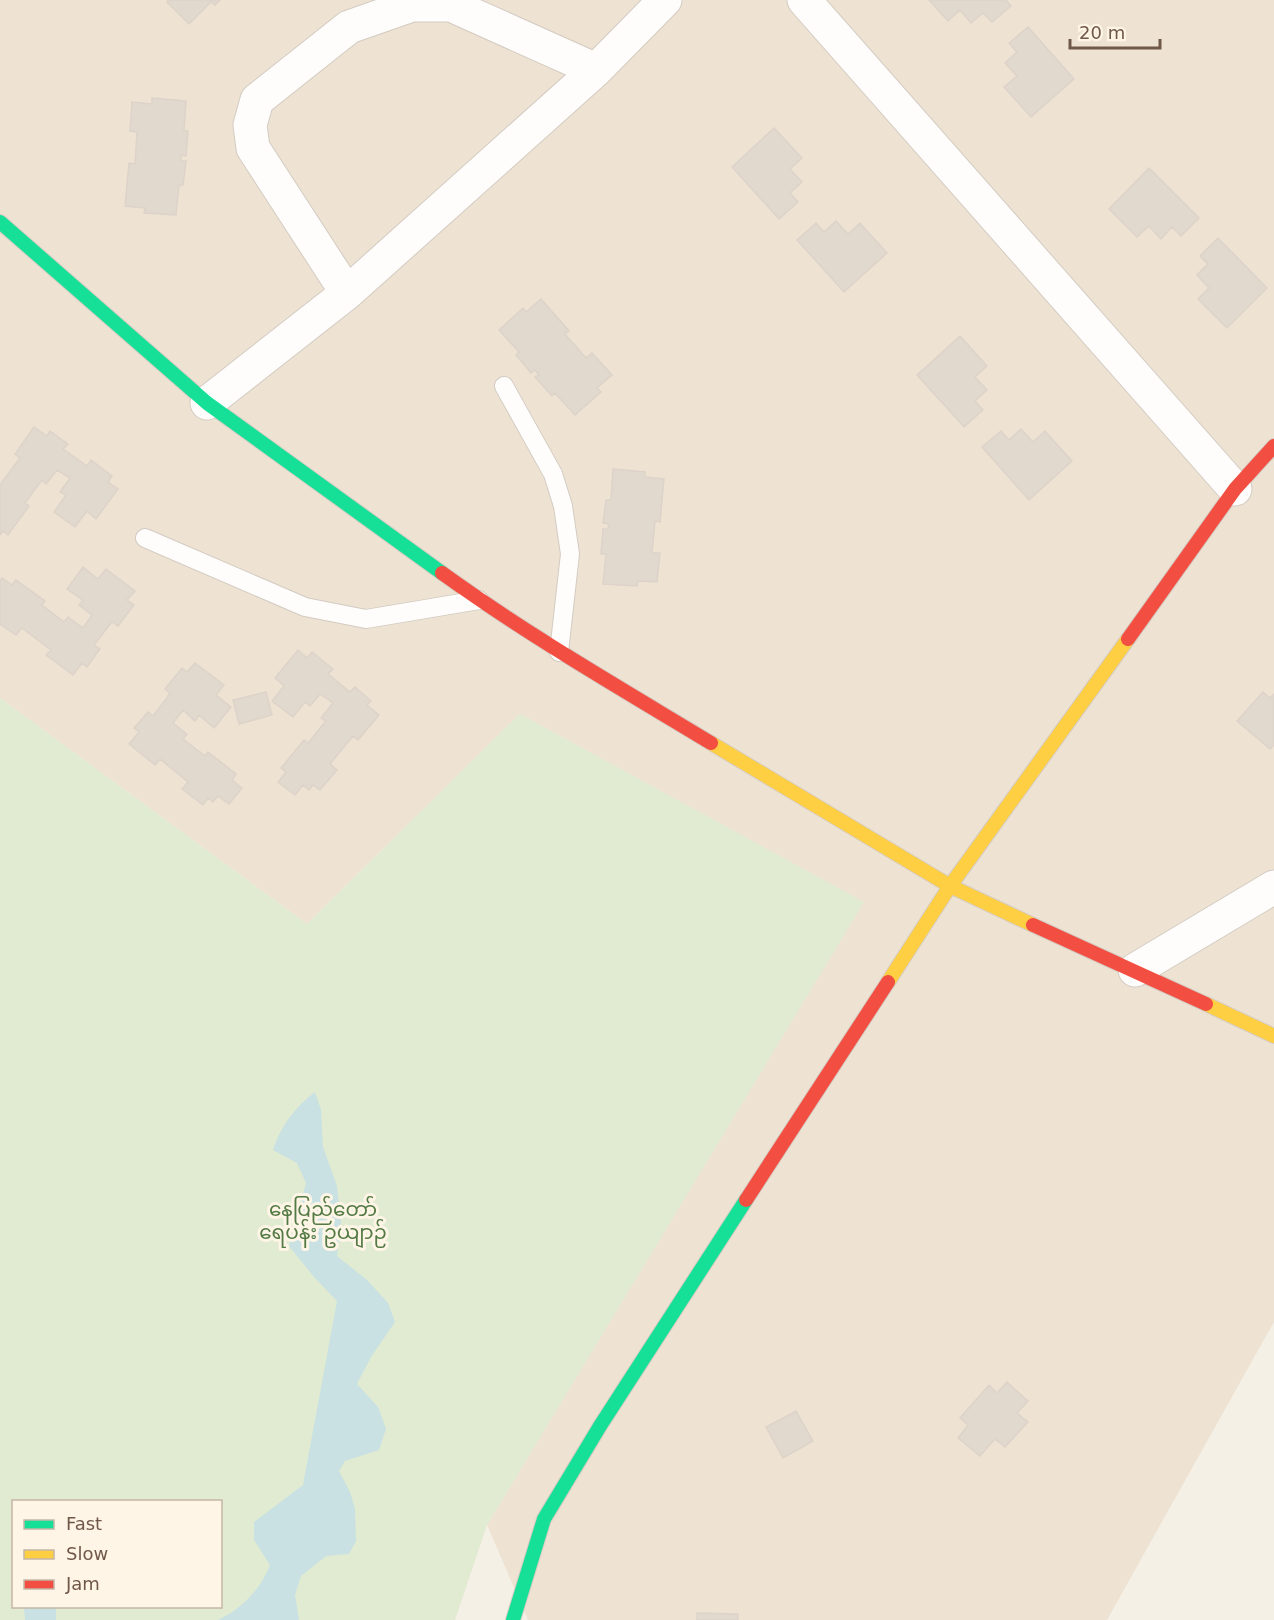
<svg xmlns="http://www.w3.org/2000/svg" width="1274" height="1620" viewBox="0 0 1274 1620" font-family="'DejaVu Sans','Noto Sans Myanmar',sans-serif">
<rect width="100%" height="100%" fill="#f5f0e6"/>
<path fill="#eee3d3" d="M0 0H1274V1322L1107 1620H528L487 1525 863 902 520 714 307 924 0 698Z"/>
<path fill="#e0ebd1" fill-rule="evenodd" d="M0 698 307 924 520 714 864 902 487 1525 455 1620H0ZM14 1502H220V1606H14Z"/>
<path fill="#c9e1e3" d="M315 1092 321 1110 323 1147 337 1186 341 1222 337 1256 367 1280 388 1303 395 1322 371 1357 357 1384 378 1407 386 1429 379 1450 345 1461 339 1471 350 1492 355 1509 356 1541 349 1554 326 1556 301 1576 295 1595 299 1620H218C241 1610 261 1589 270 1565L254 1540V1522L303 1485 337 1301 314 1277 289 1246 306 1183 297 1163 273 1150C281 1126 294 1108 315 1092Z
M24 1607H56V1620H25Z"/>
<path fill="#e1d8ce" stroke="#ddd3c9" stroke-width="1.5" d="M168 0H220L215 5 211 2 189 24 167 2Z
M929 0H1006L1011 6 992 22 983 13 971 23 960 10 948 21Z
M1028 27 1074 79 1031 117 1004 87 1017 76 1005 63 1017 52 1009 43Z
M152 98 186 101 184 131H188L186 156 181 155V161H186L183 185H179L176 215 144 213 145 208 125 206 129 163 135 164 137 132 130 131 132 102 152 104Z
M774 128 802 158 790 169 802 182 790 193 798 202 779 219 732 167Z
M1149 168 1199 218 1181 236 1172 227 1161 239 1149 226 1137 237 1109 209Z
M836 221 848 234 860 223 887 253 844 292 797 240 816 223 824 232Z
M1218 238 1267 288 1227 328 1198 299 1209 288 1197 275 1208 264 1200 256Z
M541 299 569 331 565 334 586 358 592 353 612 375 597 388 601 392 575 415 555 393 552 396 535 377 539 375 535 370 531 373 516 355 519 352 499 330 523 308 526 312Z
M960 336 987 366 975 377 987 390 975 401 983 410 964 427 917 375Z
M34 427 47 436 50 431 68 444 63 449 87 466 91 460 112 476 108 482 118 489 96 519 87 511 75 527 54 512 66 495 60 492 70 478 57 470 46 484 42 480 25 503 29 506 8 535 3 531 0 535V485L20 458 15 454Z
M1021 429 1033 442 1045 431 1072 461 1029 500 982 447 1001 431 1009 440Z
M613 469 645 472V477L664 479 660 522 655 521 652 553H660L657 582 638 581 637 586 603 584 606 554H601L603 529H608L609 524 603 523 606 500H611Z
M83 567 98 579 106 569 135 591 127 600 134 605 118 626 112 622 108 627 94 645 100 649 87 667 82 663 73 675 46 655 51 650 22 628 16 635 0 624V580L2 578 12 585 16 580 45 601 42 605 64 622 68 617 83 628 92 615 79 605 83 600 67 589Z
M298 650 307 658 312 652 333 669 328 674 350 692 355 687 371 701 367 705 379 715 358 740 353 736 330 764 337 770 320 790 313 785 309 790 303 785 295 795 278 782 286 772 281 768 304 740 308 743 326 721 321 718 333 703 320 694 310 706 305 702 293 717 272 701 284 686 275 678Z
M195 663 224 685 216 695 231 707 214 728 199 715 195 721 183 710 173 723 187 734 183 739 205 756 208 752 236 774 232 780 242 788 229 804 218 796 213 802 208 798 203 805 182 789 188 782 160 759 155 765 129 744 139 732 134 728 148 712 153 716 167 698 170 693 165 689 182 668 187 672Z
M266 692 272 715 239 724 233 700Z
M1263 692 1270 698 1274 694V745L1270 749 1237 721Z
M1007 1382 1028 1401 1017 1413 1028 1422 1005 1447 995 1439 980 1456 958 1438 968 1425 960 1418 989 1385 997 1393Z
M796 1411 813 1441 783 1458 766 1427Z
M697 1613 738 1614V1620H697Z"/>
<g fill="none" stroke-linecap="round" stroke-linejoin="round">
<g stroke="#d3cbc2" stroke-width="20">
<path id="lane" d="M504 386 553 474 563 506 570 554 559 652
M145 538 305 607 366 619 479 600"/>
</g>
<g stroke="#d3cbc2" stroke-width="35">
<path id="street" d="M804 0 1235 489
M347 293 253 148 250 125 257 100 349 27 412 5H451L596 70
M207 403 347 293 596 70 665 0
M1135 970 1274 887"/>
</g>
<g stroke="#d5ccc3" stroke-width="16">
<path id="fast" d="M0 222 207 403 442 573
M513 1620 544 1519 600 1426 746 1200"/>
</g>
<g stroke="#d5ccc3" stroke-width="16">
<path id="slow" d="M711 743 950 886 1033 925
M888 982 950 886 1128 639
M1206 1004 1274 1036"/>
</g>
<g stroke="#d5ccc3" stroke-width="16">
<path id="jam" d="M442 573C528 635 620 688 711 743
M1128 639 1235 489 1274 446
M1033 925 1206 1004
M746 1200 888 982"/>
</g>
<use href="#lane" stroke="#fefdfb" stroke-width="18"/>
<use href="#street" stroke="#fefdfb" stroke-width="33"/>
<use href="#fast" stroke="#16e098" stroke-width="14"/>
<use href="#slow" stroke="#ffcf43" stroke-width="14"/>
<use href="#jam" stroke="#f24e42" stroke-width="14"/>
</g>
<g text-anchor="middle" dominant-baseline="central" stroke-width="6" stroke-linejoin="round" paint-order="stroke">
<g font-size="20" fill="#537a44" stroke="#fef5e6">
<text x="323" y="1209">နေပြည်တော်<tspan x="323" dy="23">ရေပန်း ဥယျာဉ်</tspan></text>
</g>
</g>
<rect x="12" y="1500" width="210" height="108" fill="#fef5e6" stroke="#c5b6a7" stroke-width="1.5"/>
<rect x="24" y="1520" width="30" height="9" fill="#16e098" stroke="#c5b6a7" stroke-width="1.5"/>
<text x="66" y="1530" font-size="18" fill="#705849">Fast</text>
<rect x="24" y="1550" width="30" height="9" fill="#ffcf43" stroke="#c5b6a7" stroke-width="1.5"/>
<text x="66" y="1560" font-size="18" fill="#705849">Slow</text>
<rect x="24" y="1580" width="30" height="9" fill="#f24e42" stroke="#c5b6a7" stroke-width="1.5"/>
<text x="66" y="1590" font-size="18" fill="#705849">Jam</text>
<path d="M1070 39v9h90v-9" fill="none" stroke="#705849" stroke-width="3"/>
<text x="1079" y="39" font-size="18" fill="#705849" stroke="#fef5e6" stroke-width="4.5" paint-order="stroke">20 m</text>
</svg>
